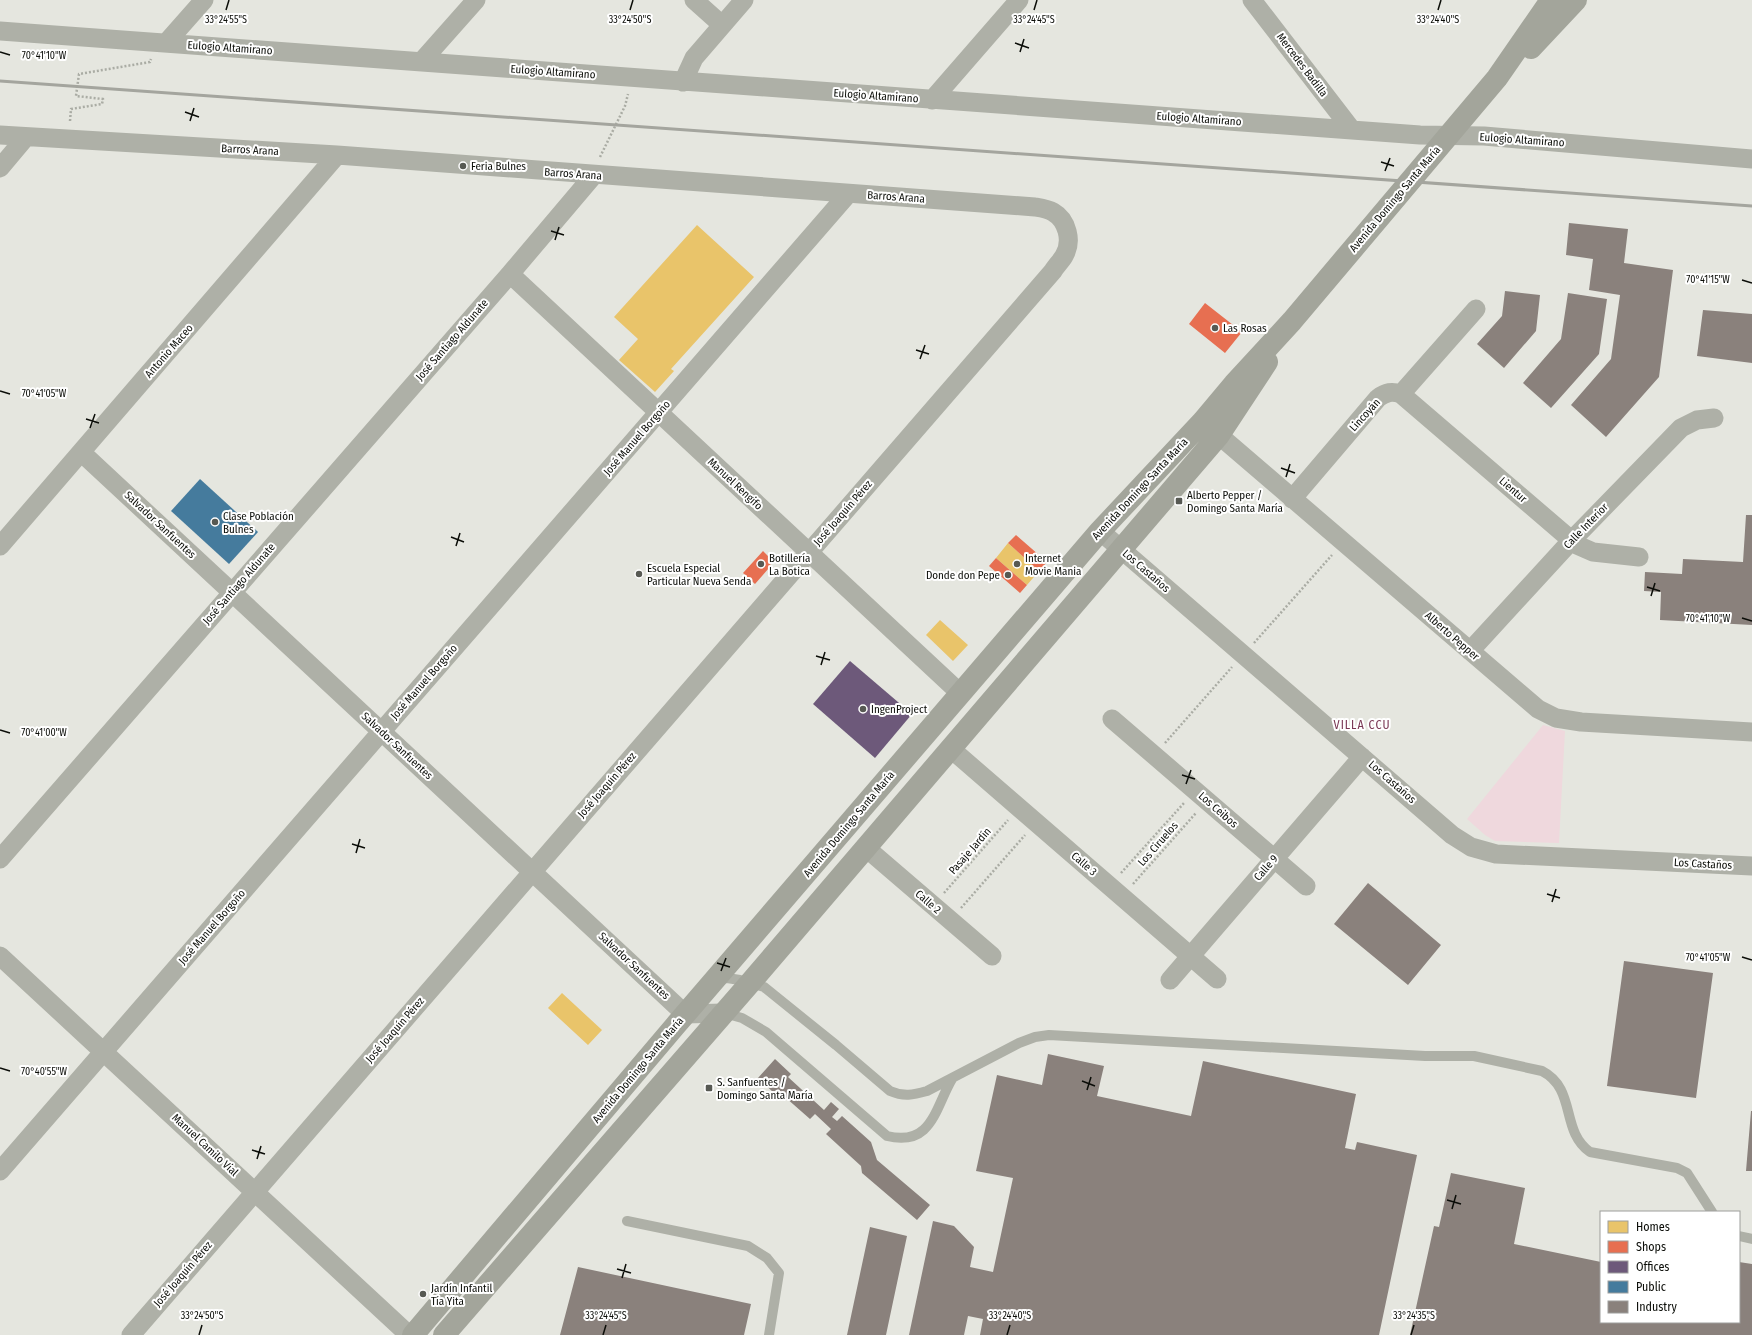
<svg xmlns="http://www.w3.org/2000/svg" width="1752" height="1335" viewBox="0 0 1752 1335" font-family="'Fira Sans Condensed',sans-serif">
<rect width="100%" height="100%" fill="#e5e6df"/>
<path fill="#efd8dd" d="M1543 725 1565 731 1559 843 1495 841 1485 835 1467 819Z"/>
<path fill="#e9c46a" d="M697 225 754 277 671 369 674 371 655 392 619 360 638 339 614 317Z
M1008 543 1039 571 1027 585 996 558Z
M940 620 968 645 953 661 926 635Z
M562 993 602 1030 588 1045 548 1008Z"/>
<path fill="#e76f51" d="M1205 303 1242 332 1225 353 1189 324Z
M1016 535 1047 562 1039 571 1008 543Z
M763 551 772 560 769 568 755 584 743 573Z
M996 558 1027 585 1020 593 989 566Z"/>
<path fill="#6d597a" d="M850 661 912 714 875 758 813 704Z"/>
<path fill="#457b9d" d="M200 479 258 532 229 564 171 511Z"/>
<path fill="#8a817c" d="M1569 223 1628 229 1624 263 1673 270 1659 377 1606 437 1571 405 1611 359 1620 295 1589 290 1593 259 1566 255Z
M1505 291 1540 295 1536 331 1504 368 1477 344 1502 316Z
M1568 293 1607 299 1599 354 1551 408 1523 383 1561 339Z
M1703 310 1752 314V363L1697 356Z
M1746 515H1752V625L1660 620 1661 592 1644 591 1645 572 1682 574 1683 559 1743 562Z
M1368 883 1441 945 1408 985 1334 924Z
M1624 961 1713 973 1696 1098 1607 1086Z
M1048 1054 1104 1066 1097 1096 1191 1116 1203 1061 1356 1094 1345 1148 1355 1150 1357 1142 1417 1155 1379 1335H980L983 1319 968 1316 964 1335H909L933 1221 954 1226 974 1247 970 1267 993 1272 1013 1178 976 1171 997 1075 1042 1085Z
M775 1059 791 1074 788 1077 824 1110 831 1102 839 1109 832 1117 837 1121 842 1116 871 1142 877 1160 930 1205 917 1220 862 1173 861 1166 826 1134 831 1129 815 1114 810 1119 777 1090 774 1093 758 1078Z
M1751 1111H1752V1171H1746Z
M1451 1173 1525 1188 1514 1244 1601 1262V1322H1739V1262L1752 1264V1335H1410L1434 1226 1439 1227Z
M870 1227 907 1236 886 1335H847Z
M578 1267 751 1304 744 1335H560Z"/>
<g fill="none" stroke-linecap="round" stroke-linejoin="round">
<path stroke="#aaaca4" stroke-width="2.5" stroke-dasharray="2 2" stroke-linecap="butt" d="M70 121 71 109 102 104 103 99 76 96 79 74 150 62 151 59
M600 157 625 106 628 94
M1254 643 1332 555
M1165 743 1232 667
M1121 873 1184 803
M1133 884 1196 813
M944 893 1008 820
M961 908 1025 835"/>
<path stroke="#aeb0a7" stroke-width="10" d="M718 979 727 978 740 980 764 987 836 1045 890 1091C904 1097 913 1095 927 1091L1019 1043 1035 1037 1049 1035 1425 1056H1474L1542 1071C1577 1089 1560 1131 1590 1152L1677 1168 1687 1173 1712 1212
M724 1013 742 1018 766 1032 887 1136C932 1147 935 1108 952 1079
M627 1221 748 1246 767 1258 779 1273 769 1335
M1739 1236 1752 1239"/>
<path stroke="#aeb0a7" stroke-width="19" d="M694 0 722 25
M1252 0 1352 130
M0 31 1420 135 1484 136 1752 159
M166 43 204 0
M421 62 476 0
M683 82 694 58 744 0
M932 100 1019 0
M0 135 337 155 1035 207C1041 208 1048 209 1053 212 1067 220 1073 241 1064 256 1061 261 1056 266 1053 271L131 1335
M0 168 26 137
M510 274 960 693
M1401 394 1476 309
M1207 425 1538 709 1556 718 1581 722 1752 732
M81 452 685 1014 723 1013
M1292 499 1378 398C1386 392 1392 391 1401 394L1577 545 1593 552 1639 557
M1100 531 1452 835 1471 847 1496 854 1752 866
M0 546 337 155
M1470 651 1571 541 1681 428 1697 420 1714 418
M1112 719 1306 886
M950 748 1217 979
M865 847 992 956
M0 859 510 274 593 176
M0 956 409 1335
M1170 980 1362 757
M0 1171 848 194"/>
<path stroke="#a3a59b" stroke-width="22" d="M1531 48 1576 0
M413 1335 675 1026 1100 531 1203 421 1234 384 1292 321 1497 78 1551 0
M444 1335 750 983 1219 435 1267 362"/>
<path stroke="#a4a59e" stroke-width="3" d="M0 81 1752 206"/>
</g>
<path fill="none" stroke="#0b0d08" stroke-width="1.5" d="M226 10 229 0M630 10 633 0M1034 10 1037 0M1438 10 1441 0M1015 43 1029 48M0 52 10 55M1020 52 1024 39M185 112 199 117M190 121 194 108M1381 162 1394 166M1385 171 1390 158M551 231 564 235M555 240 559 227M1742 280 1752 283M916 350 929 354M920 359 925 345M0 391 10 394M86 419 99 423M90 428 95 414M1281 468 1295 473M1286 477 1290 464M451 537 464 542M456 546 460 533M1647 587 1660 591M1651 596 1655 583M1742 618 1752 621M816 656 830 660M821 665 825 652M0 730 10 733M1182 775 1195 779M1186 784 1191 770M352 844 365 848M356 853 360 839M1547 894 1560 898M1552 902 1556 889M1742 957 1752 960M717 963 730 967M721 971 726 958M0 1068 10 1071M1082 1081 1095 1086M1087 1090 1091 1077M252 1150 265 1154M257 1159 261 1146M1447 1200 1461 1204M1452 1209 1456 1195M617 1269 631 1273M622 1278 626 1264M199 1335 202 1325M603 1335 606 1325M1007 1335 1010 1325M1411 1335 1414 1325"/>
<g fill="#575953" stroke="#fff" stroke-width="1.5">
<circle cx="463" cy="166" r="4"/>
<circle cx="1215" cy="328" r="4"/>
<rect x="1175" y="497" width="8" height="8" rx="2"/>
<circle cx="215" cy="522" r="4"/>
<circle cx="761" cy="564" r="4"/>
<circle cx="1017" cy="564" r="4"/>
<circle cx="639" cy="574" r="4"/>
<circle cx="1008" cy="575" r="4"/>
<circle cx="863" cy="709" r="4"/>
<rect x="705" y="1084" width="8" height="8" rx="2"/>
<circle cx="423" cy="1294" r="4"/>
</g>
<g text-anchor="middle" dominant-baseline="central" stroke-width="4" stroke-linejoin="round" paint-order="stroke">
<g font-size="11" fill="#0b0d08" stroke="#fff">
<text transform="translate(230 48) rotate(4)">Eulogio Altamirano</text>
<text transform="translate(1302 65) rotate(53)">Mercedes Badilla</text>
<text transform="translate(553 72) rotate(4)">Eulogio Altamirano</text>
<text transform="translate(876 96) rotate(4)">Eulogio Altamirano</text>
<text transform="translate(1199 119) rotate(4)">Eulogio Altamirano</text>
<text transform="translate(1522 140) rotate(4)">Eulogio Altamirano</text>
<text transform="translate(250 150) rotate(3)">Barros Arana</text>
<text transform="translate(573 174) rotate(4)">Barros Arana</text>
<text transform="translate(896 197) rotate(4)">Barros Arana</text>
<text transform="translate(1395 199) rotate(-50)">Avenida Domingo Santa María</text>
<text transform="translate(452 340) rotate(-49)">José Santiago Aldunate</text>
<text transform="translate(169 351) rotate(-49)">Antonio Maceo</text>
<text transform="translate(1365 415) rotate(-48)">Lincoyán</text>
<text transform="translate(637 438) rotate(-49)">José Manuel Borgoño</text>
<text transform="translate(735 484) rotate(43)">Manuel Rengifo</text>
<text transform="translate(1140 489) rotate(-47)">Avenida Domingo Santa María</text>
<text transform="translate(1513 490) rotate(41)">Lientur</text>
<text transform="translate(843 513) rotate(-49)">José Joaquín Pérez</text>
<text transform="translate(160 525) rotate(43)">Salvador Sanfuentes</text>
<text transform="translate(1586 526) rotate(-46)">Calle Interior</text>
<text transform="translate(1146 571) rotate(41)">Los Castaños</text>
<text transform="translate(239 584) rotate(-49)">José Santiago Aldunate</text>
<text transform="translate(1452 636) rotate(41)">Alberto Pepper</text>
<text transform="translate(424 682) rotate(-49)">José Manuel Borgoño</text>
<text transform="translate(397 746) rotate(43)">Salvador Sanfuentes</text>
<text transform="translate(1392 782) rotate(41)">Los Castaños</text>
<text transform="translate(607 785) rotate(-49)">José Joaquín Pérez</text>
<text transform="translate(1218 810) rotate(41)">Los Ceibos</text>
<text transform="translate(849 824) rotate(-50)">Avenida Domingo Santa María</text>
<text transform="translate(1158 844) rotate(-49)">Los Ciruelos</text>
<text transform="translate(970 851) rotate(-49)">Pasaje Jardín</text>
<text transform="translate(1084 864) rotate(41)">Calle 3</text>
<text transform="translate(1703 864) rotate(3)">Los Castaños</text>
<text transform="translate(1266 868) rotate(-49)">Calle 9</text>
<text transform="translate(928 902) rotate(41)">Calle 2</text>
<text transform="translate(212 927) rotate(-49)">José Manuel Borgoño</text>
<text transform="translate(634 966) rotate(43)">Salvador Sanfuentes</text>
<text transform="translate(395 1030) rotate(-49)">José Joaquín Pérez</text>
<text transform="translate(638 1070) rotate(-50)">Avenida Domingo Santa María</text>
<text transform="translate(205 1145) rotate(43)">Manuel Camilo Vial</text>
<text transform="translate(183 1274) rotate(-49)">José Joaquín Pérez</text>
</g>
<g font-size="11" fill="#0b0d08" stroke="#fff" text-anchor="start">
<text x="471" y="166">Feria Bulnes</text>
<text x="1223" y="328">Las Rosas</text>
<text x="1187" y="495">Alberto Pepper /<tspan x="1187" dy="13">Domingo Santa María</tspan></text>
<text x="223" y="516">Clase Población<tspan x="223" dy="13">Bulnes</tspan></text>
<text x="769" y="558">Botillería<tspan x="769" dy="13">La Botica</tspan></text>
<text x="1025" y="558">Internet<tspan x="1025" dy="13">Movie Mania</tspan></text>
<text x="647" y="568">Escuela Especial<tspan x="647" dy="13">Particular Nueva Senda</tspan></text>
<text x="1000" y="575" text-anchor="end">Donde don Pepe</text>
<text x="871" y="709">IngenProject</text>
<text x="717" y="1082">S. Sanfuentes /<tspan x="717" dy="13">Domingo Santa María</tspan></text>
<text x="431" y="1288">Jardín Infantil<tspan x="431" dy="13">Tía Yita</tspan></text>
</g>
<g font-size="12" letter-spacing="1" fill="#793653" stroke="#fff">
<text x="1362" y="725">VILLA CCU</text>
</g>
</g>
<g font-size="10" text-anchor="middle" fill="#0b0d08" stroke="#fff" stroke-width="4" stroke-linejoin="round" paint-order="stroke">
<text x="226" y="23">33°24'55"S</text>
<text x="630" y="23">33°24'50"S</text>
<text x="1034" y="23">33°24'45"S</text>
<text x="1438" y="23">33°24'40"S</text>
<text x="44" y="59">70°41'10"W</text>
<text x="1708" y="283">70°41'15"W</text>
<text x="44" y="397">70°41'05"W</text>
<text x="1708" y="622">70°41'10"W</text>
<text x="44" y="736">70°41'00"W</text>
<text x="1708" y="961">70°41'05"W</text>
<text x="44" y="1075">70°40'55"W</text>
<text x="202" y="1319">33°24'50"S</text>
<text x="606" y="1319">33°24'45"S</text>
<text x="1010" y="1319">33°24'40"S</text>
<text x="1414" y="1319">33°24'35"S</text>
</g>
<rect x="1600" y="1211" width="140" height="112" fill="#ffffff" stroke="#9d9e9c"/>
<rect x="1608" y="1221" width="20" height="12" fill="#e9c46a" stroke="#9d9e9c"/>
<text x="1636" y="1231" font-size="12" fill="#0b0d08">Homes</text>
<rect x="1608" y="1241" width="20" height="12" fill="#e76f51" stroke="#9d9e9c"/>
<text x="1636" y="1251" font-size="12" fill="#0b0d08">Shops</text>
<rect x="1608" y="1261" width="20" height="12" fill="#6d597a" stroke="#9d9e9c"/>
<text x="1636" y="1271" font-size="12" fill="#0b0d08">Offices</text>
<rect x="1608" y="1281" width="20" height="12" fill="#457b9d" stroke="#9d9e9c"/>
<text x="1636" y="1291" font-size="12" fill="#0b0d08">Public</text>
<rect x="1608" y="1301" width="20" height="12" fill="#8a817c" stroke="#9d9e9c"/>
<text x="1636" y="1311" font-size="12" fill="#0b0d08">Industry</text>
</svg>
